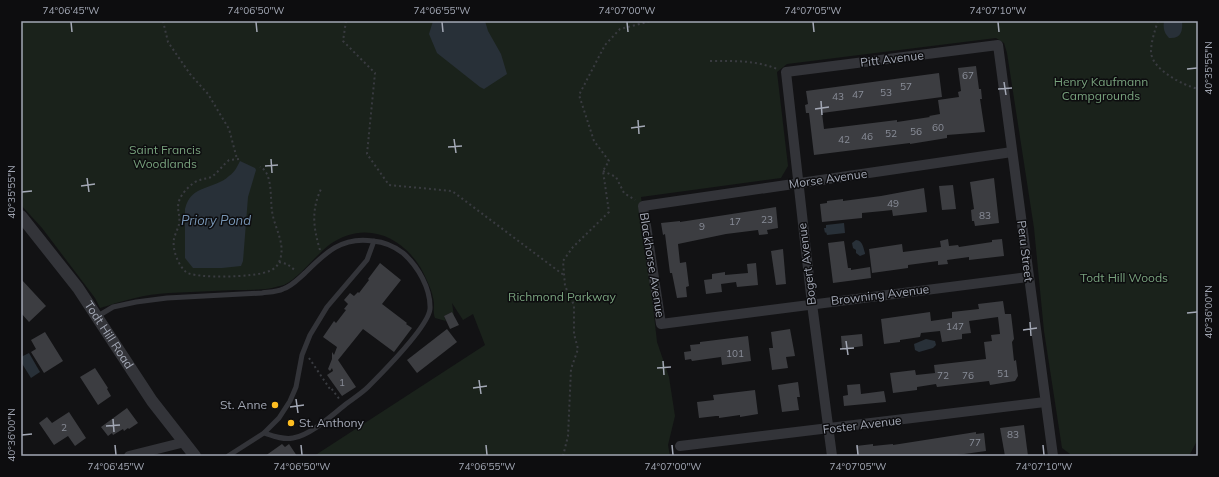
<svg xmlns="http://www.w3.org/2000/svg" width="1219" height="477" font-family="Mulish,sans-serif">
  <style>
    .green { fill: #1a221b }
    .water { fill: #283038 }
    .building { fill: #3c3d41 }
    .lines { fill: none; stroke-linecap: round; stroke-linejoin: round }
    .path { stroke: #393b40; stroke-width: 2; stroke-dasharray: 2 3; stroke-linecap: butt }
    .service { stroke: #333439; stroke-width: 5 }
    .minor { stroke: #333439; stroke-width: 10 }
    .tertiary { stroke: #333439; stroke-width: 12 }
    .ticks { fill: none; stroke: #a3a8b5; stroke-width: 1.5 }
    .poi-dot { fill: #fdbd21; stroke: #0d0d0f; stroke-width: 1.5 }
    .labels { text-anchor: middle; stroke-width: 3; stroke-linejoin: round; paint-order: stroke }
    .number-label { font-size: 10px; fill: #898d98 }
    .street-label { font-size: 12px; fill: #a3a8b5; stroke: #0d0d0f }
    .park-label { font-size: 12px; fill: #78a27d; stroke: #0d0d0f }
    .poi-label { font-size: 12px; fill: #a3a8b5; stroke: #0d0d0f; text-anchor: end }
    .water-label { font-size: 13px; font-style: italic; fill: #7794b3; stroke: #0d0d0f }
    .neatline { fill: none; stroke: #a3a8b5; stroke-width: 1.5 }
    .ticks-label { font-size: 10px; text-anchor: middle; fill: #a3a8b5 }
  </style>
  <rect width="100%" height="100%" fill="#121214"/>
  <path class="green" d="M 21,21 L 1198,21 L 1198,439 L 1189,456 L 1113,456 L 1110,454 L 1070,454 L 1062,448 L 1044,331 L 1034,228 L 1007,53 L 1004,43 L 996,38 L 787,64 L 777,72 L 788,166 L 781,178 L 641,197 L 657,342 L 669,377 L 675,416 L 668,445 L 670,456 L 314,456 L 485,345 L 473,314 L 463,320 L 452,303 L 454,316 L 452,312 L 444,316 L 446,321 L 435,318 C 433,313 434,308 434,303 C 433,296 431,289 428,283 C 412,241 369,216 329,245 C 315,256 299,278 284,285 C 280,286 275,287 272,288 C 260,290 247,290 235,290 C 213,291 191,292 169,293 C 145,294 123,301 100,308 L 95,298 L 42,228 L 21,205 Z"/>
  <g class="water">
    <path d="M 433,21 L 485,21 L 488,31 L 501,54 L 507,74 L 484,89 L 480,87 L 437,53 L 429,34 Z"/>
    <path d="M 1164,21 L 1182,21 C 1183,31 1181,39 1169,38 C 1164,33 1163,28 1164,21 Z"/>
    <path d="M 240,161 L 255,168 L 256,170 L 248,197 L 243,261 L 241,266 L 222,268 L 193,268 L 185,258 L 185,209 C 191,184 214,190 229,176 C 235,172 237,167 240,161 Z"/>
    <path d="M 844,223 L 845,233 L 827,235 L 826,232 L 825,233 L 824,228 L 826,228 L 826,225 Z"/>
    <path d="M 856,240 C 863,241 863,247 865,253 L 865,254 L 860,256 L 856,253 L 856,250 L 853,248 L 852,243 Z"/>
    <path d="M 926,339 L 935,341 L 936,345 L 933,348 L 919,352 L 915,350 L 914,344 Z"/>
    <path d="M 29,353 L 40,372 L 31,378 L 21,362 L 21,357 Z"/>
  </g>
  <g class="building">
    <path d="M 976,66 L 979,89 L 981,89 L 982,99 L 980,99 L 985,132 L 947,135 L 947,138 L 910,144 L 910,143 L 814,155 L 809,113 L 806,113 L 805,105 L 808,104 L 806,91 L 939,73 L 942,97 L 822,113 L 824,129 L 897,120 L 897,122 L 930,117 L 929,116 L 940,114 L 938,100 L 959,97 L 958,92 L 961,91 L 958,68 Z"/>
    <path d="M 994,178 L 999,223 L 975,226 L 974,221 L 972,221 L 971,210 L 974,209 L 970,182 Z"/>
    <path d="M 953,185 L 956,209 L 942,210 L 939,186 Z"/>
    <path d="M 924,188 L 927,212 L 893,216 L 892,210 L 883,211 L 862,213 L 862,218 L 822,222 L 820,204 L 827,203 L 827,201 L 843,199 L 843,201 L 881,196 Z"/>
    <path d="M 776,207 L 778,228 L 767,230 L 768,234 L 759,235 L 758,230 L 726,234 L 678,244 L 680,263 L 686,262 L 689,286 L 686,287 L 687,297 L 677,298 L 672,273 L 670,273 L 665,234 L 663,235 L 661,223 L 680,221 L 680,222 Z"/>
    <path d="M 948,239 L 949,246 L 958,245 L 959,247 L 992,242 L 992,240 L 1002,239 L 1004,256 L 969,260 L 969,257 L 947,260 L 948,264 L 938,265 L 938,261 L 908,265 L 908,268 L 872,273 L 869,249 L 902,244 L 903,252 L 941,247 L 940,241 Z"/>
    <path d="M 844,241 L 848,268 L 851,268 L 851,270 L 870,267 L 871,278 L 833,283 L 828,243 Z"/>
    <path d="M 783,249 L 786,284 L 776,285 L 771,251 Z"/>
    <path d="M 380,263 L 401,280 L 382,304 L 407,323 L 406,324 L 412,328 L 394,352 L 363,329 L 338,360 L 356,387 L 342,396 L 327,375 L 333,371 L 332,368 L 330,371 L 328,369 L 332,359 L 332,352 L 334,355 L 337,347 L 323,337 L 334,321 L 336,323 L 346,310 L 344,309 L 348,304 L 344,300 L 350,293 L 354,296 L 358,292 L 359,293 L 369,280 L 368,279 Z"/>
    <path d="M 756,263 L 758,285 L 737,287 L 736,282 L 721,284 L 722,292 L 706,294 L 704,280 L 712,279 L 712,274 L 725,272 L 725,275 L 748,273 L 747,264 Z"/>
    <path d="M 21,279 L 46,306 L 29,322 L 21,313 Z"/>
    <path d="M 1003,301 L 1005,314 L 1011,314 L 1014,339 L 1012,342 L 1014,361 L 1016,360 L 1018,376 L 1015,381 L 990,385 L 989,381 L 937,387 L 936,384 L 917,387 L 917,390 L 893,393 L 890,373 L 915,370 L 916,375 L 935,373 L 934,365 L 986,359 L 984,342 L 992,341 L 991,335 L 1000,334 L 998,317 L 969,321 L 971,333 L 962,334 L 962,339 L 942,342 L 940,331 L 921,333 L 920,337 L 900,340 L 900,342 L 884,344 L 881,319 L 930,312 L 931,321 L 952,318 L 952,312 L 979,309 L 978,304 Z"/>
    <path d="M 452,312 L 459,325 L 450,329 L 444,316 Z"/>
    <path d="M 447,329 L 457,342 L 417,373 L 407,360 Z"/>
    <path d="M 790,329 L 795,356 L 786,357 L 788,368 L 772,370 L 769,348 L 773,348 L 771,332 Z"/>
    <path d="M 45,332 L 63,361 L 44,373 L 31,352 L 36,349 L 31,340 Z"/>
    <path d="M 862,334 L 863,346 L 842,349 L 841,336 Z"/>
    <path d="M 748,336 L 751,361 L 722,365 L 721,357 L 692,361 L 691,359 L 685,360 L 684,352 L 691,351 L 690,345 L 700,344 L 700,342 Z"/>
    <path d="M 95,368 L 108,388 L 107,389 L 111,396 L 98,405 L 80,377 Z"/>
    <path d="M 798,382 L 800,397 L 797,397 L 799,410 L 782,412 L 778,385 Z"/>
    <path d="M 860,384 L 861,394 L 884,391 L 886,402 L 844,406 L 843,396 L 848,395 L 847,385 Z"/>
    <path d="M 755,390 L 758,414 L 740,417 L 740,415 L 719,418 L 719,416 L 716,416 L 699,418 L 697,402 L 714,400 L 713,395 Z"/>
    <path d="M 127,408 L 138,423 L 129,429 L 128,428 L 124,431 L 123,429 L 113,435 L 112,433 L 108,436 L 101,427 Z"/>
    <path d="M 69,412 L 86,438 L 75,446 L 68,436 L 54,445 L 39,423 L 47,417 L 52,423 Z"/>
    <path d="M 1024,425 L 1028,456 L 1005,456 L 1000,428 Z"/>
    <path d="M 976,432 L 976,434 L 984,433 L 986,451 L 957,455 L 957,456 L 858,456 L 856,446 L 873,444 L 873,446 L 893,444 L 893,445 Z"/>
    <path d="M 282,444 L 285,447 L 289,444 L 297,456 L 265,456 Z"/>
  </g>
  <g class="lines">
    <g class="path">
      <path d="M 163,21 L 168,42 L 190,74 L 208,94 L 229,129 L 237,159"/>
      <path d="M 346,21 L 343,41 L 375,73 L 367,154 L 389,185 L 452,191 L 565,276"/>
      <path d="M 1158,21 C 1155,30 1151,42 1151,52 C 1152,70 1183,85 1198,89"/>
      <path d="M 710,61 C 734,61 755,60 777,69"/>
      <path d="M 239,159 L 229,160 C 223,165 219,171 214,175 C 210,179 205,178 200,180 C 194,181 185,190 182,195 C 174,207 181,213 179,224 C 178,229 175,234 174,239 C 172,249 178,265 186,272 C 195,279 255,277 266,272 C 271,271 276,268 278,264 C 288,246 274,228 272,211 C 270,199 273,172 260,167"/>
      <path d="M 603,171 L 616,177 L 624,193 L 635,200"/>
      <path d="M 320,250 C 313,227 311,209 322,187"/>
      <path d="M 279,262 L 287,264 L 296,271"/>
      <path d="M 309,358 L 330,389 L 331,388 L 340,400"/>
      <path d="M 563,456 L 568,436 L 571,369 L 578,349 L 574,334 L 574,305 L 565,286 L 563,261 L 573,247 L 609,212 L 603,171 L 609,161 L 594,141 L 579,95 L 605,45 L 620,29 L 651,21"/>
    </g>
    <g class="service">
      <path d="M 98,316 L 113,307 L 136,302 L 167,298 L 262,293 C 269,292 277,292 283,289 C 292,286 298,279 305,273 C 325,253 342,236 373,241 C 384,242 394,246 403,253 C 418,266 431,289 430,309 C 428,327 382,373 368,387 C 362,393 354,398 346,404 C 332,415 311,435 293,438 C 283,440 273,436 264,433"/>
      <path d="M 228,456 L 264,433 L 279,418 L 290,401 L 296,387 L 302,355 L 310,335 L 327,307 L 367,260 L 374,241"/>
    </g>
    <g class="minor">
      <path d="M 1012,152 L 643,206 L 661,324 L 1028,277"/>
      <path d="M 680,446 L 1045,402"/>
      <path d="M 129,456 L 185,442"/>
      <path d="M 832,456 L 812,304 L 786,72 L 998,45 L 1053,456"/>
    </g>
    <path class="tertiary" id="s1" d="M 21,216 L 78,288 L 152,401 L 195,456"/>
  </g>
  <path class="ticks" d="M 71,22 L 72,32M 256,22 L 257,32M 442,22 L 443,32M 627,22 L 628,32M 813,22 L 814,32M 998,22 L 999,32M 1187,69 L 1197,68M 1004,82 L 1006,95M 998,89 L 1012,88M 821,101 L 822,115M 815,109 L 829,107M 638,120 L 639,134M 631,128 L 645,126M 454,139 L 456,153M 448,147 L 462,146M 271,159 L 272,173M 265,166 L 278,165M 87,178 L 89,192M 81,186 L 95,184M 22,192 L 32,191M 1187,313 L 1197,312M 1030,322 L 1031,336M 1023,330 L 1037,328M 846,341 L 848,355M 840,349 L 854,348M 663,361 L 664,375M 657,368 L 671,367M 479,380 L 481,394M 473,388 L 487,386M 296,399 L 298,413M 290,407 L 304,405M 113,419 L 114,432M 106,426 L 120,425M 22,435 L 32,434M 115,445 L 116,455M 301,445 L 302,455M 486,445 L 487,455M 672,445 L 673,455M 857,445 L 858,455M 1043,445 L 1044,455"/>
  <g class="poi-dot">
    <circle cx="275" cy="405" r="4"/>
    <circle cx="291" cy="423" r="4"/>
  </g>
  <g class="labels">
    <g class="number-label">
      <text x="968" y="79">67</text>
      <text x="906" y="90">57</text>
      <text x="886" y="96">53</text>
      <text x="858" y="98">47</text>
      <text x="838" y="100">43</text>
      <text x="938" y="131">60</text>
      <text x="916" y="135">56</text>
      <text x="891" y="137">52</text>
      <text x="867" y="140">46</text>
      <text x="844" y="143">42</text>
      <text x="893" y="207">49</text>
      <text x="985" y="219">83</text>
      <text x="767" y="223">23</text>
      <text x="735" y="225">17</text>
      <text x="702" y="230">9</text>
      <text x="955" y="330">147</text>
      <text x="735" y="357">101</text>
      <text x="1003" y="377">51</text>
      <text x="943" y="379">72</text>
      <text x="968" y="379">76</text>
      <text x="342" y="386">1</text>
      <text x="64" y="431">2</text>
      <text x="1013" y="438">83</text>
      <text x="975" y="446">77</text>
    </g>
    <g class="street-label">
      <text transform="translate(892 59) rotate(-7)" y="4">Pitt Avenue</text>
      <text transform="translate(828 179) rotate(-8)" y="4">Morse Avenue</text>
      <text transform="translate(1025 251) rotate(83)" y="4">Peru Street</text>
      <text transform="translate(807 264) rotate(-97)" y="4">Bogert Avenue</text>
      <text transform="translate(652 265) rotate(81)" y="4">Blackhorse Avenue</text>
      <text transform="translate(880 295) rotate(-7)" y="4">Browning Avenue</text>
      <text dy="4" stroke="none"><textPath href="#s1" startOffset="148">Todt Hill Road</textPath></text>
      <text transform="translate(862 425) rotate(-7)" y="4">Foster Avenue</text>
    </g>
    <g class="park-label">
      <text x="1101" y="86">Henry Kaufmann<tspan x="1101" dy="14">Campgrounds</tspan></text>
      <text x="165" y="154">Saint Francis<tspan x="165" dy="14">Woodlands</tspan></text>
      <text x="1124" y="282">Todt Hill Woods</text>
      <text x="562" y="301">Richmond Parkway</text>
    </g>
    <g class="poi-label">
      <text x="267" y="409">St. Anne</text>
      <text x="299" y="427" text-anchor="start">St. Anthony</text>
    </g>
    <g class="water-label">
      <text x="216" y="225">Priory Pond</text>
    </g>
  </g>
  <rect width="1219" height="477" fill="none" stroke="#0d0d0f" stroke-width="44"/>
  <rect x="22" y="22" width="1175" height="433" class="neatline"/>
  <g class="ticks-label">
    <text x="71" y="14">74°06'45"W</text>
    <text x="256" y="14">74°06'50"W</text>
    <text x="442" y="14">74°06'55"W</text>
    <text x="627" y="14">74°07'00"W</text>
    <text x="813" y="14">74°07'05"W</text>
    <text x="998" y="14">74°07'10"W</text>
    <text transform="translate(1208 68) rotate(-90)" y="4">40°35'55"N</text>
    <text transform="translate(11 192) rotate(-90)" y="4">40°35'55"N</text>
    <text transform="translate(1208 312) rotate(-90)" y="4">40°36'00"N</text>
    <text transform="translate(11 435) rotate(-90)" y="4">40°36'00"N</text>
    <text x="116" y="470">74°06'45"W</text>
    <text x="302" y="470">74°06'50"W</text>
    <text x="487" y="470">74°06'55"W</text>
    <text x="673" y="470">74°07'00"W</text>
    <text x="858" y="470">74°07'05"W</text>
    <text x="1044" y="470">74°07'10"W</text>
  </g>
</svg>
